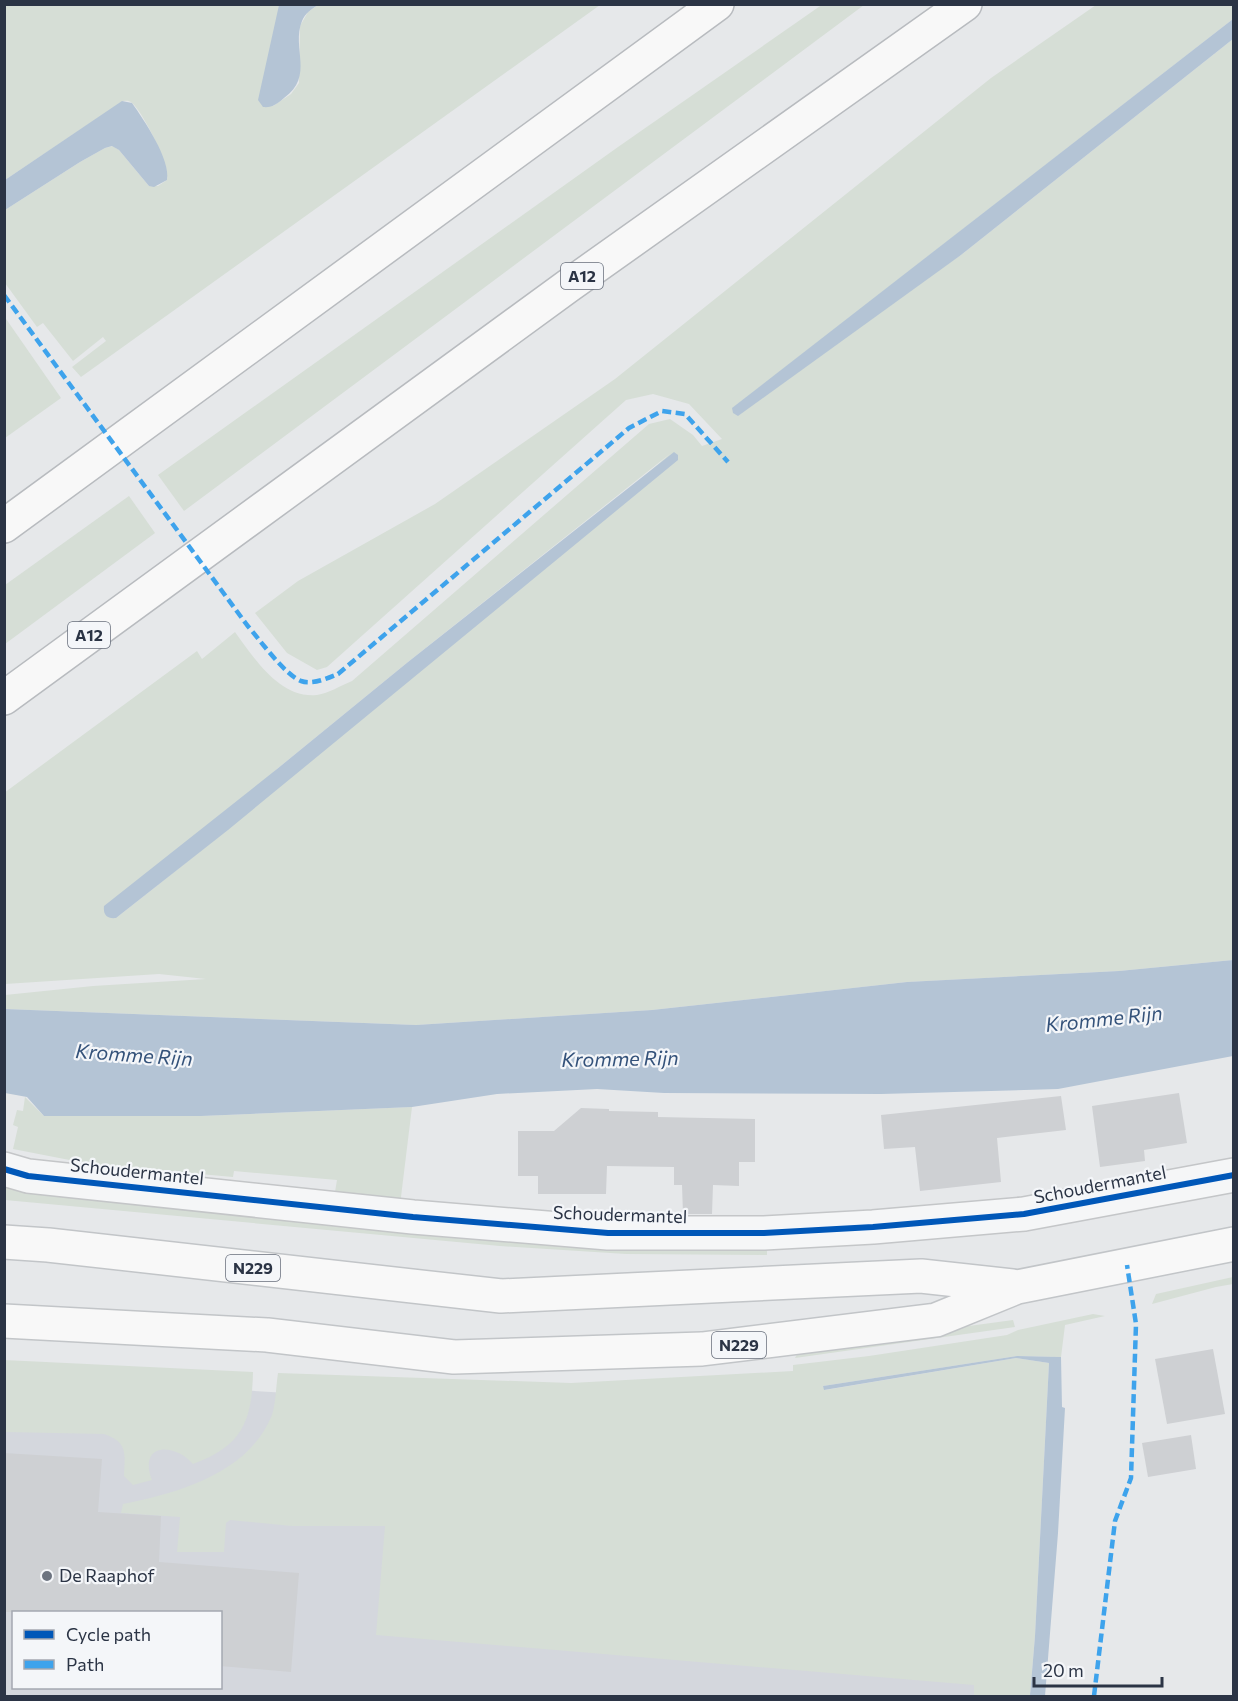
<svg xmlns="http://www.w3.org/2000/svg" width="1238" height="1701" font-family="Commissioner,sans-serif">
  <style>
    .built { fill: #d4d7dd; fill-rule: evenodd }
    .green { fill: #d6ded6; fill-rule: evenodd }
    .water { fill: #b4c4d5 }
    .building { fill: #ced0d3 }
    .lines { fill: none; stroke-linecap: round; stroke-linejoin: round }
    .minor-casing { stroke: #c4c6c8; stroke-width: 36 }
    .primary-casing { stroke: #c2c5c8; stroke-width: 36 }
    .motorway-casing { stroke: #b8bbbf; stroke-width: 36 }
    .minor { stroke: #f5f6f7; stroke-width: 33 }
    .primary { stroke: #f8f8f8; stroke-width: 33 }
    .motorway { stroke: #f8f8f8; stroke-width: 33 }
    .quiet { stroke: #3ea3ec; stroke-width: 4.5; stroke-dasharray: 9 4.5; stroke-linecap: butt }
    .cycleway-casing { stroke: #f4f6f9; stroke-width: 10 }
    .cycleway { stroke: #0057b8; stroke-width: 6 }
    .poi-dot { fill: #6c737f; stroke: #f4f6f9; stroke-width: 2 }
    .labels { text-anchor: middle; stroke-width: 4.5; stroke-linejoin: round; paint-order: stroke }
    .shield { fill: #f4f6f9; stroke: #676e7b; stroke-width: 1.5 }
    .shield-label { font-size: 16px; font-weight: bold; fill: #2b3445 }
    .street-label { font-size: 18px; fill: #2b3445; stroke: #f4f6f9 }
    .poi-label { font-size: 18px; fill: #2b3445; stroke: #f4f6f9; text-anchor: start }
    .water-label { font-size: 20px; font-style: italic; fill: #34527a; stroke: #f4f6f9 }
  </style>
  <rect width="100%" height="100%" fill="#e6e8ea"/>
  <path class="built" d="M 4,1376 L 338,1396 L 1039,1696 L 5,1696 ZM 14,1612 L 220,1612 L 220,1688 L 14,1688 Z"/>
  <g class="green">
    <path d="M 823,4 L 864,5 L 184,511 L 158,475 L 618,147 Z"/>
    <path d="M 4,5 L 279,5 L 273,106 L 291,94 L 299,83 L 300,26 L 308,12 L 318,5 L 600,5 L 81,377 L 72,367 L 106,341 L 103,337 L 73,361 L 43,323 L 37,327 L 5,283 L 5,210 L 80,162 L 105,148 L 113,146 L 119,150 L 149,186 L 158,186 L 167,180 C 170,166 143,112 132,103 C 128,100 127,101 123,101 L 5,180 Z"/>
    <path d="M 1096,5 L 1233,5 L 1233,19 L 732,409 L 961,255 L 1233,39 L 1233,960 L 1119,971 L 907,982 L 652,1010 L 416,1025 L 5,1009 L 5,995 L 93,986 L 206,979 L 159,974 L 5,984 L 4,793 L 197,651 L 202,659 L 235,632 C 254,658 280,699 317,695 C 329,693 340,686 352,681 L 649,424 L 670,419 L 693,435 L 702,446 L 722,439 L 689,404 L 653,394 L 626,400 L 327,667 L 317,670 L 287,653 L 255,613 L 298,581 L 435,504 L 615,379 L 991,78 ZM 671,453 C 488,611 306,769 116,918 L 277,769 L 408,662 Z"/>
    <path d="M 4,316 L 61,398 L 5,438 L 4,438 Z"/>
    <path d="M 129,496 L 155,533 L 5,644 L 5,585 Z"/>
    <path d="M 25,1097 L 44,1116 L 201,1116 L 412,1107 L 400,1205 L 377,1198 L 335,1192 L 337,1180 L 234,1171 L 233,1177 L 90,1164 L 13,1149 L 18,1127 L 13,1125 L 17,1110 L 23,1111 Z"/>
    <path d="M 4,1187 L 46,1195 L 425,1231 L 767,1248 L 767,1255 L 626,1254 L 500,1246 L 5,1200 Z"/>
    <path d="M 1233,1277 L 1233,1284 L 1216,1287 L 1152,1304 L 1156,1294 Z"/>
    <path d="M 1093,1314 L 1105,1316 L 1065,1325 L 1061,1357 L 1017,1356 L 823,1386 L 825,1390 L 1016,1358 L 1049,1363 L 1035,1636 L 1030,1696 L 974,1696 L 974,1685 L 376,1635 L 385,1526 L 292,1526 L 230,1520 L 226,1523 L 224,1552 L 177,1552 L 180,1517 L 121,1513 L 123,1504 C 178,1493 249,1473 272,1415 C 276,1402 276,1386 278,1373 L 571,1383 L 793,1371 L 793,1365 L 869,1356 L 1007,1335 L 1018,1330 Z"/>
    <path d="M 1013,1320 L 1015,1327 L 795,1358 L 800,1349 Z"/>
    <path d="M 4,1360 L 253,1372 C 252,1422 242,1446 193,1464 C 174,1442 138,1443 152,1480 L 133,1485 L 124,1476 C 125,1454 128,1442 104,1434 L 5,1432 Z"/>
  </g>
  <g class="water">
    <path d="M 279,5 L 318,5 C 312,9 305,13 302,21 C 291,48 315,76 284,98 C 277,104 272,108 263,107 L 258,100 Z"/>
    <path d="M 1233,19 L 1233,39 L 961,255 L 738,416 L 733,413 L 732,408 Z"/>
    <path d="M 122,101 L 132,103 C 144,120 171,160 167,180 L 154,187 L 149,186 L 119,150 L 112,146 L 105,148 L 80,162 L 5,210 L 5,180 Z"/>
    <path d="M 674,452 L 678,455 L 678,460 L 228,830 L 116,918 C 107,919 103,915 104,906 L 277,769 L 408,662 Z"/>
    <path d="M 1233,960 L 1233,1056 L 1058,1089 L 881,1094 L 664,1093 L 597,1089 L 497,1094 L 412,1107 L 201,1116 L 44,1116 L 27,1097 L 5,1093 L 5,1009 L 416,1025 L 652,1010 L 907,982 L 1119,971 Z"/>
    <path d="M 1017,1356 L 1061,1357 L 1062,1407 L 1065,1408 L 1058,1533 L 1045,1696 L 1030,1696 L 1035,1636 L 1049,1363 L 1016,1358 L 824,1390 L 823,1386 Z"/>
  </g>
  <g class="building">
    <path d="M 1179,1093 L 1187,1143 L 1144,1150 L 1145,1161 L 1100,1167 L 1092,1106 Z"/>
    <path d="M 1061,1096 L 1066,1130 L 997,1138 L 1001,1182 L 920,1191 L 915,1147 L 884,1149 L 881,1115 Z"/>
    <path d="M 581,1108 L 609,1109 L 609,1111 L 658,1112 L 658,1117 L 755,1119 L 755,1162 L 739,1162 L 739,1186 L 713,1185 L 712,1214 L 683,1214 L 682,1185 L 674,1185 L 674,1167 L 607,1166 L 606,1194 L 538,1194 L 538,1176 L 518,1176 L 518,1131 L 554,1131 Z"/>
    <path d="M 1213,1349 L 1225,1414 L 1167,1424 L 1155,1359 Z"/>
    <path d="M 1191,1435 L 1196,1469 L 1148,1477 L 1142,1443 Z"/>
    <path d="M 4,1453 L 102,1459 L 98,1512 L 161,1516 L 159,1562 L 299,1573 L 291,1672 L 220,1666 L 220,1612 L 4,1612 Z"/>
  </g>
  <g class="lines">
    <defs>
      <path id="minor" d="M 4,1169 L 28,1176 L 413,1217 L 608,1233 L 764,1233 L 873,1227 L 1024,1214 L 1234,1175"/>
      <g id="primary">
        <path d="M 4,1242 L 48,1245 L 501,1296 L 921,1276 L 1012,1286"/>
        <path d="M 4,1321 L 267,1335 L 454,1357 L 702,1349 L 936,1320 L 1017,1287 L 1234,1244"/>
      </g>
      <g id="motorway">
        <path d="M 4,526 L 717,4"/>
        <path d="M 4,698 L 568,286 L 965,4"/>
      </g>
    </defs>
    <use href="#minor" class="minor-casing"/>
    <use href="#primary" class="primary-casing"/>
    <use href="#motorway" class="motorway-casing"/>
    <use href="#minor" class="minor"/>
    <use href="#primary" class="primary"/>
    <use href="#motorway" class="motorway"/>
    <g class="quiet">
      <path d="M 4,295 L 247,625 C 259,639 285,675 301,681 C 313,685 328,678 338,674 L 629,428 L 662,411 L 685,414 L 728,462"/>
      <path d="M 1094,1696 L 1115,1521 L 1131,1478 L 1136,1324 L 1127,1265"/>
    </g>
    <defs>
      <path id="cycleway" d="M 4,1169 L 28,1176 L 413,1217 L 608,1233 L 764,1233 L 873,1227 L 1024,1214 L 1234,1175"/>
    </defs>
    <use href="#cycleway" class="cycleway-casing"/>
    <use href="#cycleway" class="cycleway"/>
  </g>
  <circle class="poi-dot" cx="47" cy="1576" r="6"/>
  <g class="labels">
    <g class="shield">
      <rect x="561" y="263" width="42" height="26" rx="4.5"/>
      <rect x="68" y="622" width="42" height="26" rx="4.5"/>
      <rect x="226" y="1255" width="54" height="26" rx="4.5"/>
      <rect x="712" y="1332" width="54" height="26" rx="4.5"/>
    </g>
    <g class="shield-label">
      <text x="582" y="282">A12</text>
      <text x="89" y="641">A12</text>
      <text x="253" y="1274">N229</text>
      <text x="739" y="1351">N229</text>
    </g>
    <g class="street-label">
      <text transform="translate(137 1172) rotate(6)" y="6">Schoudermantel</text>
      <text transform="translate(1100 1185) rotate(-11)" y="6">Schoudermantel</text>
      <text transform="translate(620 1215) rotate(2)" y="6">Schoudermantel</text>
    </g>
    <g class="poi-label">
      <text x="59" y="1582">De Raaphof</text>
    </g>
    <g class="water-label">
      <text transform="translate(1104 1019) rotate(-6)" y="7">Kromme Rijn</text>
      <text transform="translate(134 1055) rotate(4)" y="7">Kromme Rijn</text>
      <text transform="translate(620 1059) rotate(-1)" y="7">Kromme Rijn</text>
    </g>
  </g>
  <rect width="1238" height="1701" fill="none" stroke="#2b3445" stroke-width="12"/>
  <rect x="12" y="1611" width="210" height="78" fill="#f4f6f9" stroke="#a4a8b1" stroke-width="1.5"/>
  <rect x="24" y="1630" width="30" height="9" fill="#0057b8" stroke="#a4a8b1" stroke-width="1.5"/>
  <text x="66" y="1641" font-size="18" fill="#2b3445">Cycle path</text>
  <rect x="24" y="1660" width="30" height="9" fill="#3ea3ec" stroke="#a4a8b1" stroke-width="1.5"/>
  <text x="66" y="1671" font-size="18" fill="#2b3445">Path</text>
  <path d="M1034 1677v9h128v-9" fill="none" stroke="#2b3445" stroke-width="3"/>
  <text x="1043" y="1677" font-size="18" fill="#2b3445" stroke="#f4f6f9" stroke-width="4.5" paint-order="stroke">20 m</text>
</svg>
